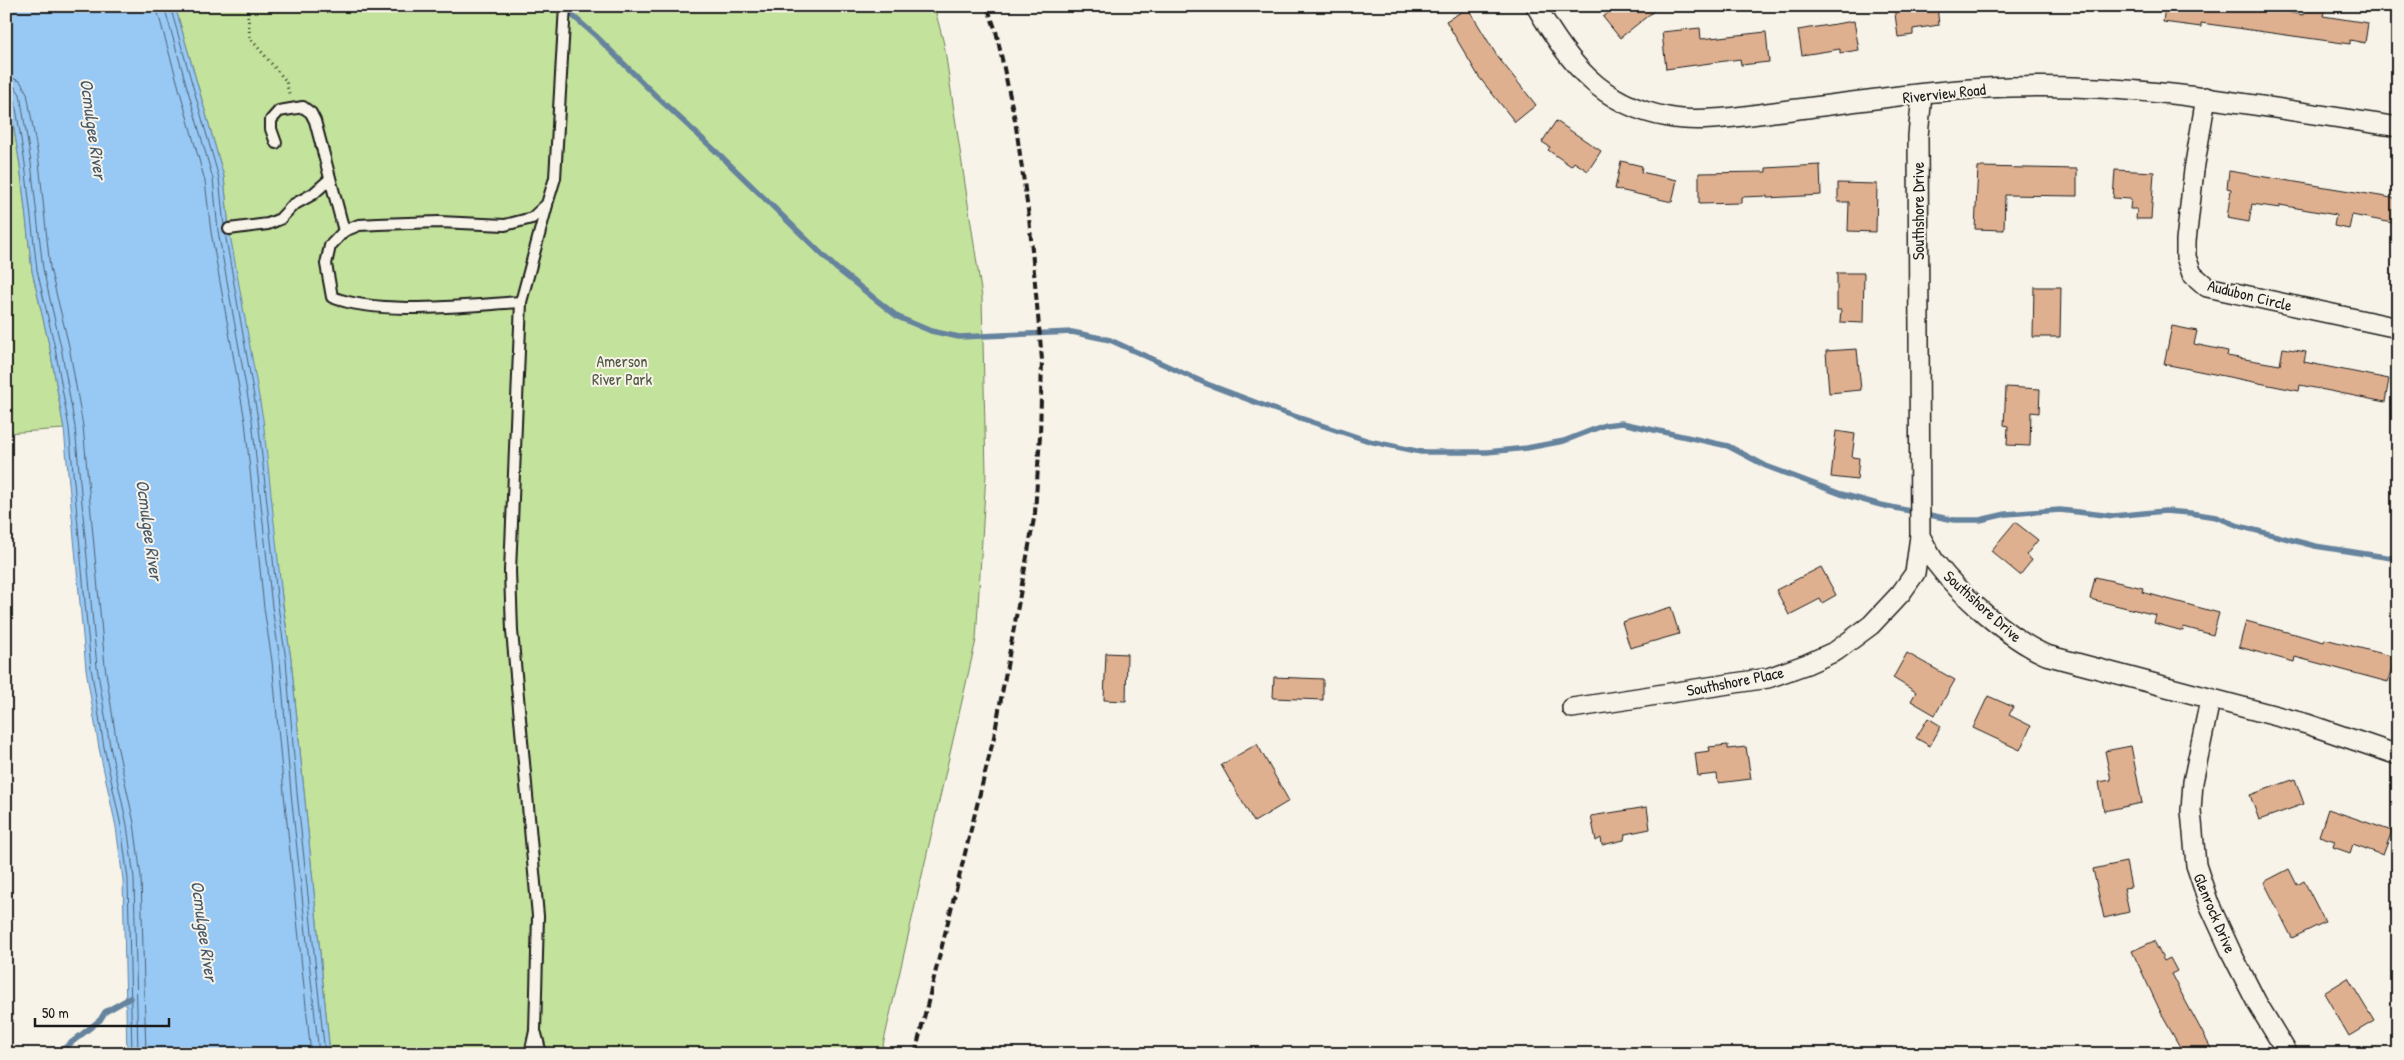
<svg xmlns="http://www.w3.org/2000/svg" width="2404" height="1060" font-family="'Patrick Hand',sans-serif">
  <style>
    .green { fill: #c3e29b; stroke: #707f5c }
    .water { fill: #98c8f4; stroke: #66839e }
    .lines { fill: none; stroke-linecap: round; stroke-linejoin: round }
    .shore { stroke: #4e6172; stroke-width: 1 }
    .stream { stroke: #66839e; stroke-width: 5.5 }
    .building { fill: #dfb090; stroke: #1c1c1c }
    .service-casing { stroke: #1c1c1c; stroke-width: 14 }
    .minor-casing { stroke: #1c1c1c; stroke-width: 22 }
    .path { stroke: #1c1c1c; stroke-width: 3; stroke-dasharray: 1 4; stroke-linecap: butt }
    .service { stroke: #f7f3e8; stroke-width: 10 }
    .minor { stroke: #f7f3e8; stroke-width: 19 }
    .rail { stroke: #1c1c1c; stroke-width: 4; stroke-dasharray: 8 4; stroke-linecap: butt }
    .labels { text-anchor: middle; stroke-width: 4; stroke-linejoin: round; paint-order: stroke }
    .street-label { font-size: 16px; fill: #1c1c1c; stroke: #f7f3e8 }
    .park-label { font-size: 16px; fill: #4e5742; stroke: #f7f3e8 }
    .water-label { font-size: 18px; font-style: italic; fill: #475868; stroke: #f7f3e8 }
  </style>
  <rect width="100%" height="100%" fill="#f7f3e8"/>
  <filter id="ink" filterUnits="userSpaceOnUse"><feTurbulence type="fractalNoise" baseFrequency=".02" numOctaves="2"/><feDisplacementMap in="SourceGraphic" scale="10" xChannelSelector="R" yChannelSelector="G"/><feConvolveMatrix kernelMatrix="1 2 1 2 8 2 1 2 1" color-interpolation-filters="sRGB"/></filter>
  <g filter="url(#ink)">
    <g class="green">
      <path d="M 175,6 L 934,6 L 944,44 L 982,297 L 986,473 L 976,640 L 881,1054 L 330,1054 L 291,659 L 229,229 L 224,177 Z"/>
      <path d="M 6,82 L 20,165 L 32,271 L 50,349 L 64,429 L 6,433 Z"/>
    </g>
    <path class="water" d="M 6,6 L 175,6 L 224,177 L 229,229 L 263,419 L 283,606 L 291,659 L 330,1054 L 127,1054 L 123,880 L 116,827 L 99,748 L 86,669 L 64,429 L 50,349 L 32,271 L 20,165 L 6,82 Z"/>
    <g class="lines">
      <g class="shore">
        <path d="M 156,6 L 205,181 L 211,232 L 245,421 L 264,608 L 272,661 L 284,794 L 311,1054"/>
        <path d="M 164,6 L 213,179 L 218,231 L 252,420 L 272,607 L 280,660 L 291,793 L 319,1054"/>
        <path d="M 170,6 L 219,178 L 224,226"/>
        <path d="M 6,76 L 20,81 L 27,93 L 39,162 L 50,268 L 69,346 L 83,426 L 105,666 L 117,745 L 134,823 L 141,877 L 146,1054"/>
        <path d="M 6,84 L 15,87 L 20,94 L 31,163 L 43,269 L 61,347 L 75,427 L 97,667 L 110,746 L 127,825 L 134,878 L 138,1054"/>
        <path d="M 6,90 L 11,91 L 14,95 L 25,164 L 37,270 L 55,348 L 69,428 L 91,668 L 104,747 L 121,826 L 128,879 L 132,1054"/>
        <path d="M 225,233 L 258,419 L 278,606 L 286,660 L 297,793 L 325,1054"/>
      </g>
      <g class="stream">
        <path d="M 565,9 L 596,36 L 656,96 L 721,156 L 836,268 L 898,317 L 931,331 L 959,337 L 1072,332 L 1110,340 L 1207,384 L 1276,410 L 1369,441 L 1421,452 L 1487,452 L 1527,448 L 1564,441 L 1605,425 L 1622,423 L 1728,446 L 1766,466 L 1841,494 L 1881,505 L 1954,520 L 1980,520 L 2006,514 L 2060,510 L 2113,516 L 2165,511 L 2190,513 L 2216,517 L 2239,526 L 2315,546 L 2398,559"/>
        <path d="M 57,1054 L 100,1020 L 105,1012 L 130,998"/>
      </g>
    </g>
    <g class="building">
      <path d="M 1617,6 L 1660,6 L 1620,38 L 1603,17 Z"/>
      <path d="M 1894,6 L 1937,6 L 1939,25 L 1913,29 L 1913,35 L 1898,37 Z"/>
      <path d="M 2165,6 L 2254,6 L 2303,15 L 2304,6 L 2312,6 L 2325,8 L 2323,16 L 2368,23 L 2365,43 L 2350,40 L 2350,44 L 2201,23 L 2201,27 L 2163,22 Z"/>
      <path d="M 1468,8 L 1497,56 L 1536,105 L 1515,122 L 1479,77 L 1446,21 Z"/>
      <path d="M 1854,21 L 1859,50 L 1840,53 L 1840,49 L 1802,55 L 1798,30 Z"/>
      <path d="M 1700,28 L 1701,39 L 1766,32 L 1769,62 L 1741,65 L 1740,59 L 1666,69 L 1662,32 Z"/>
      <path d="M 1556,121 L 1601,151 L 1588,171 L 1574,162 L 1571,166 L 1548,150 L 1550,147 L 1542,142 Z"/>
      <path d="M 1621,161 L 1642,166 L 1641,172 L 1677,180 L 1672,202 L 1615,189 Z"/>
      <path d="M 1820,165 L 1821,195 L 1767,198 L 1767,196 L 1741,197 L 1741,203 L 1699,204 L 1699,173 L 1766,172 L 1766,168 Z"/>
      <path d="M 1978,167 L 2077,169 L 2077,196 L 2005,195 L 2004,230 L 1975,229 Z"/>
      <path d="M 2115,170 L 2154,172 L 2151,219 L 2136,219 L 2137,209 L 2130,209 L 2131,199 L 2113,198 Z"/>
      <path d="M 2229,171 L 2398,199 L 2398,224 L 2352,215 L 2349,229 L 2334,226 L 2336,215 L 2280,205 L 2280,208 L 2252,204 L 2249,222 L 2227,218 L 2231,189 L 2227,188 Z"/>
      <path d="M 1838,183 L 1877,184 L 1876,232 L 1848,231 L 1849,202 L 1838,202 Z"/>
      <path d="M 1837,273 L 1864,273 L 1863,323 L 1840,322 L 1841,310 L 1837,310 Z"/>
      <path d="M 2034,287 L 2061,287 L 2060,337 L 2033,337 Z"/>
      <path d="M 2172,326 L 2197,331 L 2194,344 L 2228,351 L 2227,356 L 2280,365 L 2283,348 L 2306,352 L 2304,362 L 2389,379 L 2385,402 L 2300,385 L 2299,391 L 2164,364 Z"/>
      <path d="M 1857,349 L 1861,390 L 1829,393 L 1826,351 Z"/>
      <path d="M 2006,387 L 2040,389 L 2039,413 L 2031,412 L 2030,446 L 2007,445 L 2008,426 L 2004,425 Z"/>
      <path d="M 1836,431 L 1855,434 L 1852,457 L 1859,458 L 1857,480 L 1831,477 Z"/>
      <path d="M 2015,522 L 2038,540 L 2026,555 L 2032,560 L 2020,575 L 1991,551 Z"/>
      <path d="M 1821,567 L 1836,595 L 1822,603 L 1820,599 L 1789,615 L 1776,590 Z"/>
      <path d="M 2095,577 L 2143,588 L 2142,592 L 2219,613 L 2213,635 L 2184,627 L 2183,631 L 2154,623 L 2156,615 L 2090,599 Z"/>
      <path d="M 1671,607 L 1679,634 L 1630,648 L 1622,622 Z"/>
      <path d="M 2246,621 L 2324,642 L 2325,639 L 2395,657 L 2388,682 L 2295,657 L 2294,662 L 2239,647 Z"/>
      <path d="M 1106,653 L 1127,654 L 1126,701 L 1104,700 Z"/>
      <path d="M 1907,653 L 1955,680 L 1935,715 L 1911,701 L 1916,692 L 1893,678 Z"/>
      <path d="M 1274,677 L 1323,679 L 1323,700 L 1273,698 Z"/>
      <path d="M 1988,696 L 2013,707 L 2009,715 L 2031,726 L 2020,750 L 1973,728 Z"/>
      <path d="M 1928,718 L 1941,726 L 1930,746 L 1916,738 Z"/>
      <path d="M 1257,744 L 1289,801 L 1254,822 L 1221,765 Z"/>
      <path d="M 1728,745 L 1728,749 L 1746,747 L 1751,779 L 1718,783 L 1717,774 L 1698,776 L 1695,753 L 1710,751 L 1709,747 Z"/>
      <path d="M 2131,746 L 2142,803 L 2104,811 L 2099,782 L 2111,780 L 2105,751 Z"/>
      <path d="M 2295,779 L 2304,804 L 2259,820 L 2250,795 Z"/>
      <path d="M 1647,807 L 1650,829 L 1625,834 L 1624,840 L 1602,845 L 1601,838 L 1596,841 L 1591,816 Z"/>
      <path d="M 2328,809 L 2392,831 L 2383,855 L 2353,844 L 2350,853 L 2333,847 L 2335,841 L 2319,836 Z"/>
      <path d="M 2126,862 L 2131,887 L 2124,888 L 2129,912 L 2104,918 L 2093,869 Z"/>
      <path d="M 2289,869 L 2297,885 L 2304,881 L 2325,922 L 2292,938 L 2264,882 Z"/>
      <path d="M 2154,941 L 2164,961 L 2170,958 L 2177,971 L 2171,974 L 2214,1054 L 2184,1054 L 2163,1017 L 2132,951 Z"/>
      <path d="M 2348,978 L 2374,1021 L 2349,1036 L 2324,993 Z"/>
    </g>
    <g class="lines">
      <defs>
        <g id="service">
          <path d="M 276,143 L 271,129 L 271,120 L 279,111 L 303,107 L 311,113 L 315,121 L 344,231"/>
          <path d="M 229,229 L 268,224 L 280,219 L 293,205 L 313,194 L 330,179"/>
          <path d="M 521,302 L 547,205"/>
          <path d="M 536,1034 L 541,1054"/>
          <path d="M 530,1054 L 535,1031 L 538,916 L 512,631 L 510,571 L 521,302 C 469,305 379,316 332,297 L 326,264 L 330,246 L 344,231 L 359,225 L 378,224 L 439,222 L 505,225 L 532,218 L 547,204 L 555,178 L 565,6"/>
        </g>
        <g id="minor">
          <path d="M 1536,6 C 1568,62 1600,105 1668,117 C 1702,124 1747,115 1782,111 C 1858,102 1934,89 2010,87 C 2141,82 2269,108 2398,127"/>
          <path d="M 1922,95 L 1918,136 L 1920,536 C 1925,544 1929,554 1935,562 C 1960,595 2009,639 2046,655 L 2307,724 L 2398,755"/>
          <path d="M 2206,97 L 2194,170 L 2186,241 L 2186,257 L 2192,274 L 2207,287 L 2398,328"/>
          <path d="M 2210,700 L 2193,782 L 2191,811 L 2196,865 L 2209,904 L 2232,954 L 2257,1003 L 2288,1054"/>
          <path d="M 1572,708 L 1768,678 L 1807,664 L 1836,651 L 1871,625 L 1901,593 L 1915,573 L 1920,536"/>
        </g>
      </defs>
      <use href="#service" class="service-casing"/>
      <use href="#minor" class="minor-casing"/>
      <path class="path" d="M 247,6 L 250,38 L 286,81 L 290,97"/>
      <use href="#service" class="service"/>
      <use href="#minor" class="minor"/>
      <path class="rail" d="M 915,1054 L 994,737 L 1035,513 L 1040,436 L 1042,360 L 1029,217 L 1015,120 L 996,31 L 987,6"/>
    </g>
  </g>
  <g class="labels">
    <g class="street-label">
      <text transform="translate(1944 93) rotate(-6)" y="6">Riverview Road</text>
      <text transform="translate(1918 211) rotate(-90)" y="6">Southshore Drive</text>
      <text transform="translate(2250 295) rotate(14)" y="6">Audubon Circle</text>
      <text transform="translate(1983 606) rotate(42)" y="6">Southshore Drive</text>
      <text transform="translate(1735 681) rotate(-11)" y="6">Southshore Place</text>
      <text transform="translate(2215 913) rotate(67)" y="6">Glenrock Drive</text>
    </g>
    <g class="park-label">
      <text x="622" y="367">Amerson<tspan x="622" dy="18">River Park</tspan></text>
    </g>
    <g class="water-label">
      <text transform="translate(93 129) rotate(82)" y="6">Ocmulgee River</text>
      <text transform="translate(149 530) rotate(82)" y="6">Ocmulgee River</text>
      <text transform="translate(204 931) rotate(82)" y="6">Ocmulgee River</text>
    </g>
  </g>
  <rect width="2404" height="1060" fill="none" stroke="#f7f3e8" stroke-width="25"/>
  <rect x="12" y="12" width="2379" height="1035" fill="none" stroke="#1c1c1c" stroke-width="2" filter="url(#ink)"/>
  <path d="M35 1018v8h134v-8" fill="none" stroke="#1c1c1c" stroke-width="2.5"/>
  <text x="42" y="1018" font-size="15" fill="#1c1c1c" stroke="#f7f3e8" stroke-width="4" paint-order="stroke">50 m</text>
</svg>
